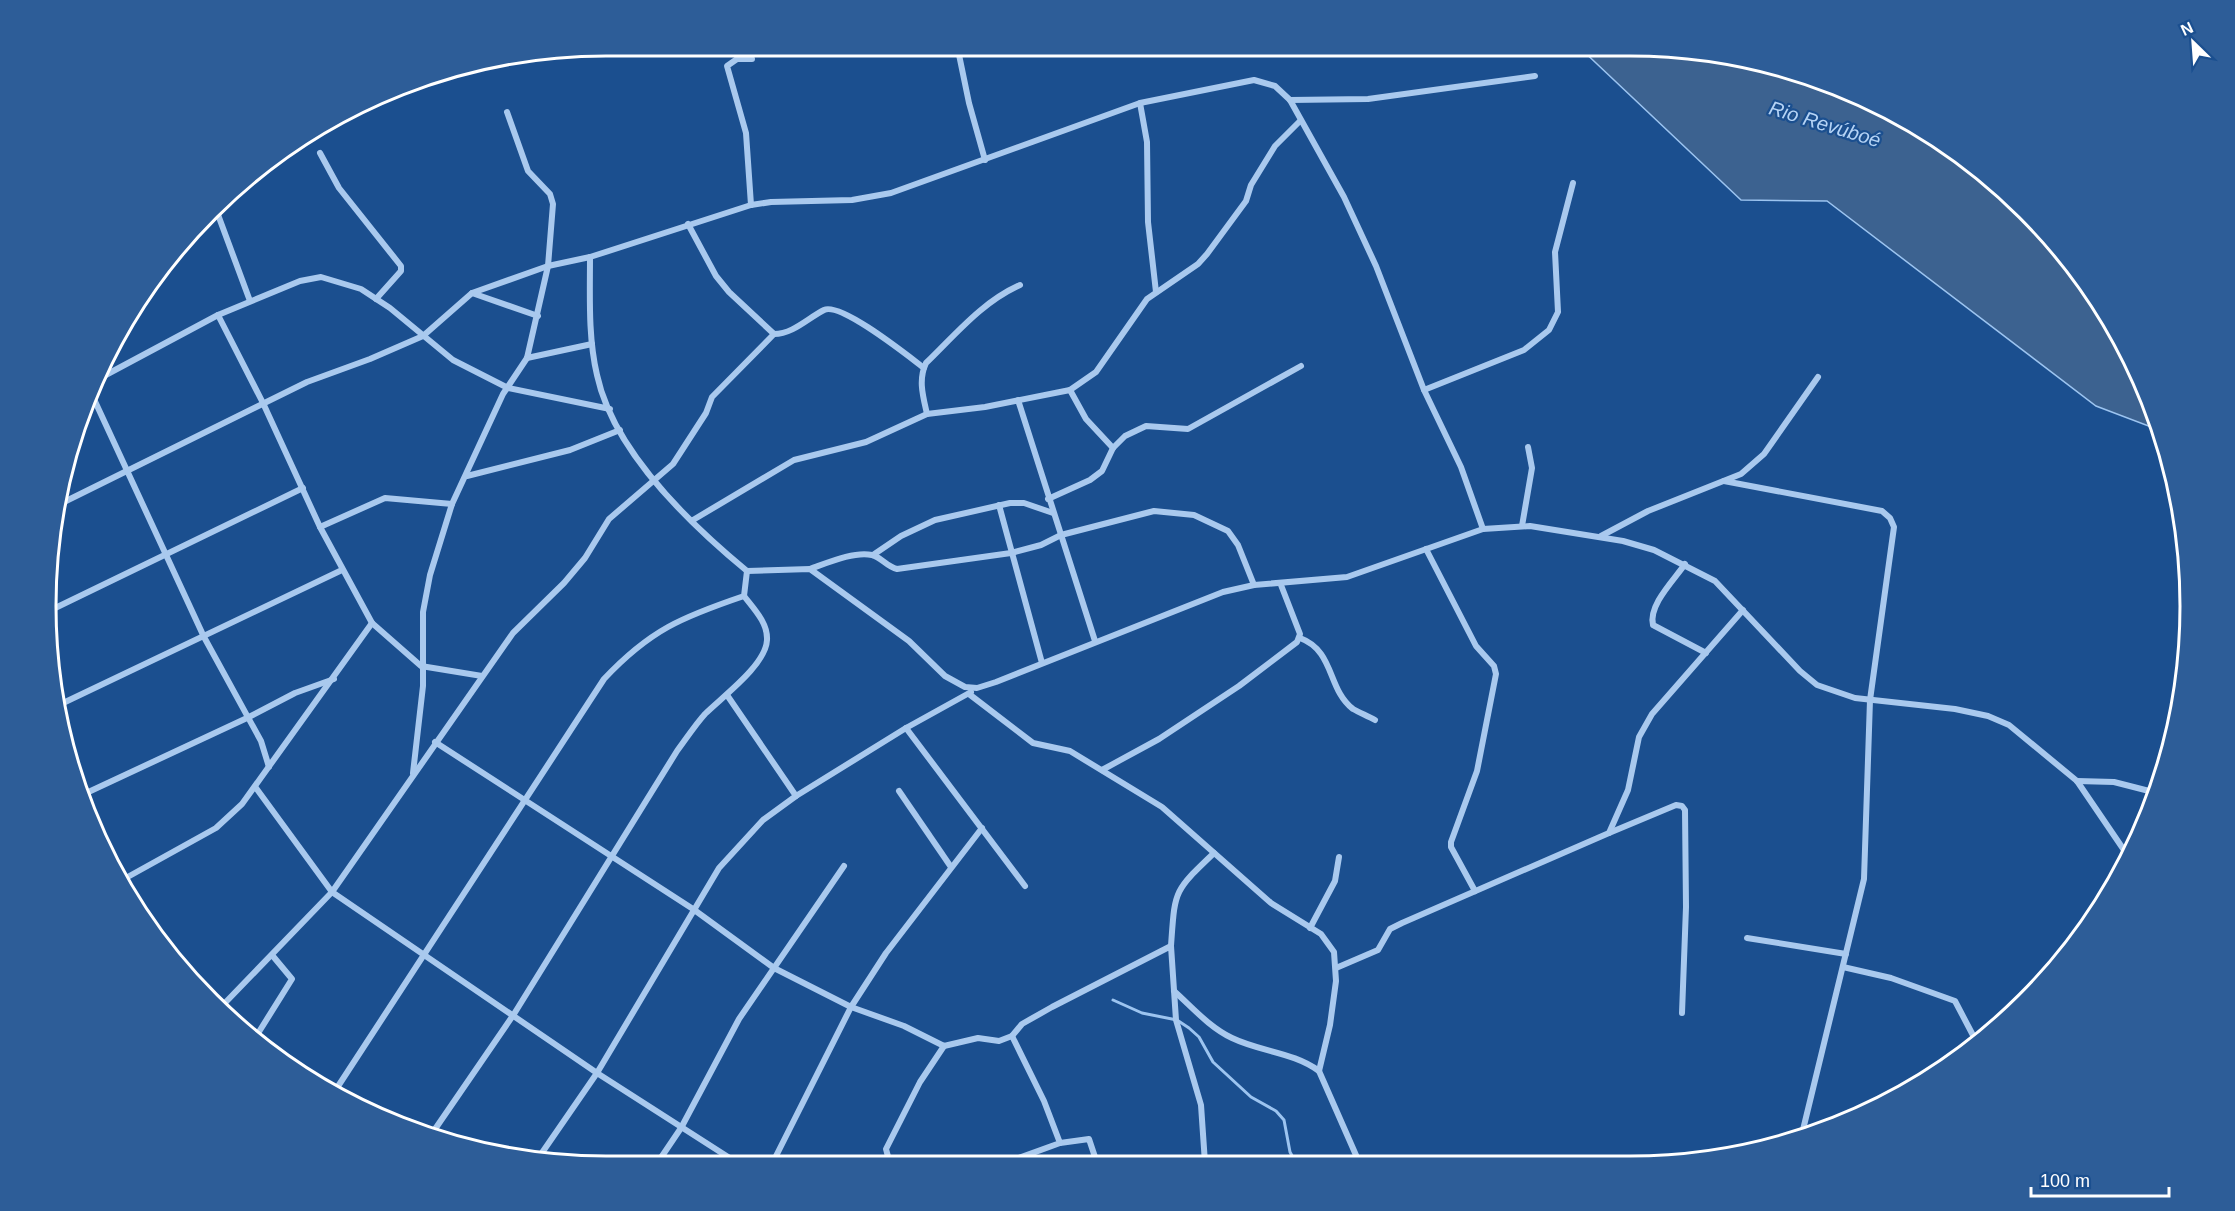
<svg xmlns="http://www.w3.org/2000/svg" width="2235" height="1211" font-family="Arial,sans-serif">
  <style>
    .water { fill: #3c6290; stroke: #9cc4f0; stroke-width: 1.5 }
    .lines { fill: none; stroke-linecap: round; stroke-linejoin: round }
    .stream { stroke: #9cc4f0; stroke-width: 3 }
    .street { stroke: #a9c9ee; stroke-width: 6 }
    .labels { text-anchor: middle; stroke-width: 4.5; stroke-linejoin: round; paint-order: stroke }
    .water-label { font-size: 20px; font-style: italic; fill: #b5d3f5; stroke: #1b4f8f }
    .rim { fill: none; stroke: #fff; stroke-width: 3 }
  </style>
  <rect width="100%" height="100%" fill="#1b4f8f"/>
  <path class="water" d="M 1578,46 L 1666,46 L 1775,64 L 1909,120 L 1999,184 L 2074,264 L 2132,357 L 2159,430 L 2096,406 L 1827,201 L 1741,200 Z"/>
  <g class="lines">
    <path class="stream" d="M 1113,1000 L 1142,1013 L 1177,1020 L 1189,1028 L 1199,1037 L 1213,1062 L 1251,1097 L 1276,1111 L 1284,1120 L 1290,1152 L 1296,1163"/>
    <g class="street">
      <path d="M 957,45 L 969,103 L 985,160"/>
      <path d="M 1290,100 L 1368,99 L 1535,76"/>
      <path d="M 1140,103 L 1147,142 L 1148,222 L 1156,292"/>
      <path d="M 320,153 L 339,188 L 401,266 L 401,271 L 376,299"/>
      <path d="M 751,205 L 746,133 L 727,66 L 737,59 L 752,59"/>
      <path d="M 217,212 L 250,301"/>
      <path d="M 688,224 L 716,276 L 729,292 L 774,334 C 793,334 808,318 824,310 C 841,302 908,356 924,368"/>
      <path d="M 590,257 C 590,296 588,337 597,375 C 613,450 690,524 747,571 L 810,569 L 909,641 L 945,676 L 965,687 L 977,688 L 996,682 L 1223,592 L 1254,585 L 1347,577 L 1483,529 L 1530,526 L 1623,541 L 1654,550 L 1715,581 L 1800,671 L 1817,685 L 1855,698 L 1955,709 L 1988,716 L 2009,725 L 2077,781 L 2128,856"/>
      <path d="M 472,293 L 538,316"/>
      <path d="M 218,315 L 263,403 L 320,527 L 372,623 L 421,666 L 482,676"/>
      <path d="M 527,358 L 592,344"/>
      <path d="M 102,377 L 218,315 L 300,281 L 321,277 L 361,289 L 390,308 L 453,360 L 508,388 L 610,409"/>
      <path d="M 1070,390 L 1086,419 L 1113,448"/>
      <path d="M 1424,390 L 1524,350 L 1549,330 L 1558,312 L 1555,252 L 1573,183"/>
      <path d="M 93,397 L 204,637 L 261,741 L 269,767"/>
      <path d="M 1018,400 L 1095,641"/>
      <path d="M 927,414 C 923,396 918,380 926,363 C 956,334 982,302 1020,285"/>
      <path d="M 467,476 L 570,450 L 620,430"/>
      <path d="M 1724,481 L 1882,511 L 1890,518 L 1894,527 L 1870,700 L 1864,879 L 1801,1138"/>
      <path d="M 1048,499 L 1090,480 L 1102,471 L 1113,448 L 1125,436 L 1146,426 L 1188,429 L 1301,366"/>
      <path d="M 60,504 L 307,382 L 370,359 L 423,336 L 472,293 L 548,266 L 590,257 L 751,205 L 771,202 L 852,200 L 891,193 L 1140,103 L 1254,80 L 1275,86 L 1290,100 L 1344,197 L 1376,266 L 1424,390 L 1461,467 L 1483,529"/>
      <path d="M 999,505 L 1042,663"/>
      <path d="M 693,520 L 794,460 L 866,442 L 927,414 L 985,407 L 1070,390 L 1096,372 L 1147,299 L 1198,264 L 1207,254 L 1246,201 L 1251,185 L 1275,146 L 1300,121"/>
      <path d="M 1522,526 L 1532,468 L 1528,447"/>
      <path d="M 320,527 L 385,498 L 452,504"/>
      <path d="M 1601,536 L 1648,511 L 1741,474 L 1764,454 L 1818,377"/>
      <path d="M 1426,549 L 1476,646 L 1494,666 L 1496,674 L 1477,771 L 1451,842 L 1451,847 L 1475,891"/>
      <path d="M 873,555 L 901,536 L 935,520 L 1010,503 L 1024,503 L 1053,513"/>
      <path d="M 1685,564 C 1675,579 1648,605 1653,625 L 1706,653"/>
      <path d="M 810,569 C 827,563 854,551 872,555 C 881,557 887,567 897,569 L 1011,553 L 1041,545 L 1061,535 L 1154,511 L 1194,515 L 1228,531 L 1238,545 L 1254,585"/>
      <path d="M 49,611 L 303,488"/>
      <path d="M 1300,638 C 1335,651 1327,689 1353,709 C 1360,713 1368,716 1375,720"/>
      <path d="M 969,694 L 1033,743 L 1070,751 L 1162,807 L 1271,903 L 1321,934 L 1334,952 L 1336,981 L 1330,1025 L 1319,1071 L 1359,1162"/>
      <path d="M 727,695 L 796,796"/>
      <path d="M 61,704 L 342,570"/>
      <path d="M 906,728 L 1025,886"/>
      <path d="M 435,742 L 693,909 L 774,968 L 851,1007 L 904,1026 L 944,1046 L 978,1038 L 999,1041 L 1012,1036 L 1022,1024 L 1052,1007 L 1171,946 L 1176,1020 L 1201,1105 L 1205,1163"/>
      <path d="M 1102,770 L 1159,739 L 1239,686 L 1297,642 L 1300,634 L 1281,585"/>
      <path d="M 413,773 L 423,686 L 423,612 L 430,575 L 452,504 L 503,394 L 527,358 L 548,266 L 553,204 L 550,194 L 528,171 L 507,112"/>
      <path d="M 2077,781 L 2114,782 L 2157,793"/>
      <path d="M 256,788 L 332,892 L 597,1073 L 739,1164"/>
      <path d="M 899,791 L 951,867"/>
      <path d="M 82,795 L 247,718 L 295,693 L 334,679"/>
      <path d="M 1609,833 L 1676,805 L 1682,806 L 1685,810 L 1686,907 L 1682,1013"/>
      <path d="M 124,879 L 216,828 L 242,804 L 372,623"/>
      <path d="M 1310,928 L 1335,881 L 1339,857"/>
      <path d="M 1747,938 L 1846,954"/>
      <path d="M 1171,946 C 1175,890 1173,892 1214,853"/>
      <path d="M 1843,967 L 1891,978 L 1955,1001 L 1976,1041"/>
      <path d="M 1336,968 L 1378,950 L 1390,929 L 1402,923 L 1609,833 L 1628,790 L 1639,737 L 1652,714 L 1743,610"/>
      <path d="M 1174,991 C 1192,1007 1209,1027 1232,1038 C 1261,1052 1293,1052 1319,1071"/>
      <path d="M 222,1006 L 332,892 L 513,633 L 564,583 L 585,558 L 609,519 L 673,464 L 706,413 L 712,397 L 774,334"/>
      <path d="M 257,1035 L 292,979 L 272,955"/>
      <path d="M 333,1094 L 604,679 C 650,630 682,617 744,596 L 747,571"/>
      <path d="M 431,1135 L 514,1014 L 677,751 C 686,739 695,725 705,714 C 722,697 766,665 767,640 C 768,623 754,609 744,596"/>
      <path d="M 1060,1143 L 1089,1139 L 1097,1163"/>
      <path d="M 537,1160 L 597,1073 L 719,868 L 763,820 L 796,796 L 906,728 L 971,692"/>
      <path d="M 1005,1163 L 1060,1143 L 1044,1101 L 1012,1036"/>
      <path d="M 772,1164 L 851,1007 L 886,953 L 982,828"/>
      <path d="M 890,1164 L 886,1149 L 920,1082 L 944,1046"/>
      <path d="M 656,1165 L 681,1128 L 739,1019 L 844,866"/>
    </g>
  </g>
  <g class="labels">
    <g class="water-label">
      <text transform="translate(1825 124) rotate(17)" y="7">Rio Revúboé</text>
    </g>
  </g>
  <path d="M0 0H2235V1211H0ZM606 56H1630A550 550 0 0 1 2180 606V606A550 550 0 0 1 1630 1156H606A550 550 0 0 1 56 606V606A550 550 0 0 1 606 56Z" fill="#2d5d98" fill-rule="evenodd"/>
  <path class="rim" d="M606 56H1630A550 550 0 0 1 2180 606V606A550 550 0 0 1 1630 1156H606A550 550 0 0 1 56 606V606A550 550 0 0 1 606 56Z"/>
  <g transform="translate(2193 42) rotate(335)" stroke="#1b4f8f" stroke-width="4.5" paint-order="stroke">
  <path d="M0-4.5L10 22L0 15L-10 22Z" fill="#ffffff"/>
  <text y="-9" font-size="16" font-weight="bold" text-anchor="middle" fill="#ffffff">N</text>
  </g>
  <path d="M2031 1187v9h138v-9" fill="none" stroke="#ffffff" stroke-width="3"/>
  <text x="2040" y="1187" font-size="18" fill="#ffffff" stroke="#1b4f8f" stroke-width="4.5" paint-order="stroke">100 m</text>
</svg>
